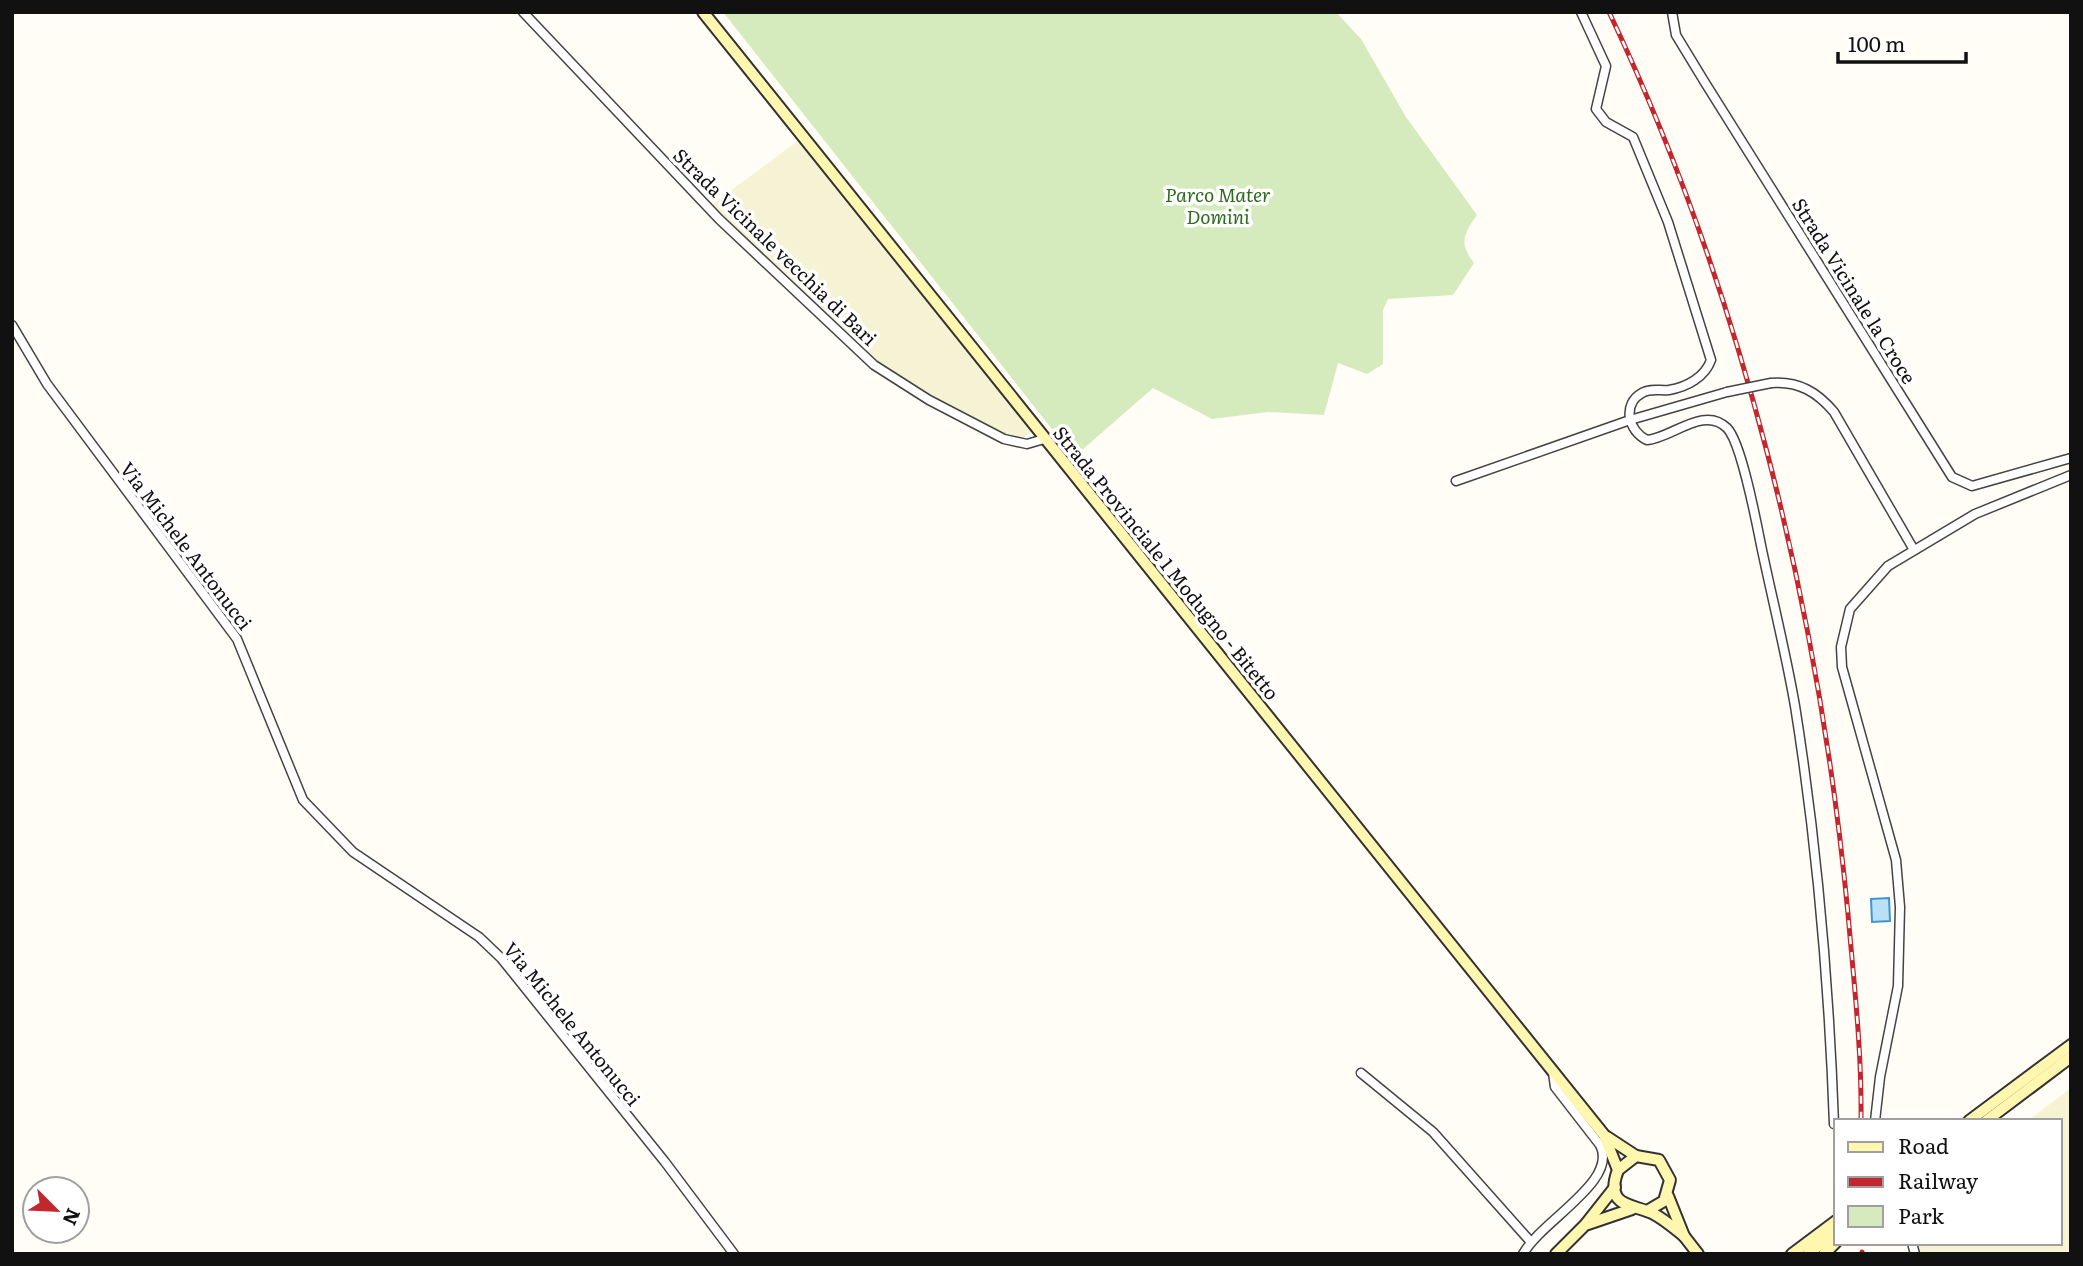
<svg xmlns="http://www.w3.org/2000/svg" width="2083" height="1266" font-family="Literata,serif">
  <style>
    .farmland { fill: #f6f3d4 }
    .green { fill: #d5ebbd }
    .water { fill: #b9e0f7; stroke: #3f96cf; stroke-width: 2 }
    .lines { fill: none; stroke-linecap: round; stroke-linejoin: round }
    .street-casing { stroke: #444; stroke-width: 11 }
    .secondary-casing { stroke: #333; stroke-width: 14 }
    .street { stroke: #fff; stroke-width: 8 }
    .secondary { stroke: #fff6b0; stroke-width: 10 }
    .rail-casing { stroke: #c4262e; stroke-width: 5 }
    .rail { stroke: #fff; stroke-width: 2.5; stroke-dasharray: 8; stroke-linecap: butt }
    .street-bridge-casing { stroke: #444; stroke-width: 11; stroke-linecap: butt }
    .street-bridge { stroke: #fff; stroke-width: 8 }
    .labels { text-anchor: middle; stroke-width: 7; stroke-linejoin: round; paint-order: stroke }
    .park-label { font-size: 19px; font-style: italic; fill: #2f6b1f; stroke: #fff }
    .street-label { font-size: 19px; fill: #111; stroke: #fff }
  </style>
  <rect width="100%" height="100%" fill="#fffdf5"/>
  <g class="farmland">
    <path d="M 799,140 L 1032,431 L 1020,441 L 965,418 L 868,359 L 710,206 Z"/>
    <path d="M 2071,1088 L 2071,1254 L 1920,1254 L 1917,1243 L 2060,1243 L 2060,1121 L 2027,1121 Z"/>
  </g>
  <path class="green" d="M 723,12 L 1336,12 L 1361,39 L 1406,117 L 1477,215 C 1463,234 1459,244 1474,263 L 1453,295 L 1388,299 L 1383,310 L 1383,364 L 1367,374 L 1338,363 L 1324,415 L 1268,412 L 1212,419 L 1153,388 L 1074,457 Z"/>
  <path class="water" d="M 1889,898 L 1890,921 L 1872,922 L 1871,899 Z"/>
  <g class="lines">
    <defs>
      <g id="street">
        <path d="M 523,12 L 719,219 L 874,365 L 929,400 L 1004,439 L 1027,444 L 1044,439"/>
        <path d="M 1581,12 L 1606,66 L 1596,109 L 1606,122 L 1633,137 L 1668,222 L 1711,360 C 1705,377 1687,387 1669,390 C 1660,391 1650,388 1642,393 C 1622,404 1628,431 1647,440 C 1672,438 1704,405 1727,428 C 1742,443 1757,526 1762,550 C 1773,602 1786,654 1795,706 C 1817,844 1829,984 1834,1124"/>
        <path d="M 1672,12 L 1676,35 L 1704,81 L 1952,477 L 1972,486 L 2071,458"/>
        <path d="M 12,325 L 47,384 L 237,639 L 303,800 L 353,852 L 479,937 L 501,958 L 665,1162 L 734,1254"/>
        <path d="M 1771,383 C 1799,381 1817,392 1834,412 L 1914,550"/>
        <path d="M 1456,481 L 1630,420 L 1727,392"/>
        <path d="M 1361,1073 L 1433,1132 L 1530,1241"/>
        <path d="M 1875,1121 L 1880,1077 L 1898,986 L 1900,907 L 1896,860 L 1842,667 L 1841,647 L 1850,609 L 1888,566 L 1975,514 L 2071,475"/>
        <path d="M 1912,1243 L 1915,1254"/>
        <path d="M 1523,1254 C 1542,1220 1619,1181 1600,1145 L 1555,1087 L 1553,1073"/>
      </g>
      <g id="secondary">
        <path d="M 703,12 L 1604,1135 L 1618,1170"/>
        <path d="M 1969,1121 L 2071,1045"/>
        <path d="M 1986,1121 L 2071,1057"/>
        <path d="M 1607,1137 L 1636,1156"/>
        <path d="M 1668,1196 L 1684,1236 L 1698,1254"/>
        <path d="M 1647,1211 L 1664,1201 L 1670,1180 L 1659,1160 L 1636,1156 L 1618,1170 C 1604,1207 1632,1204 1652,1213 C 1664,1219 1674,1228 1684,1236"/>
        <path d="M 1588,1224 L 1632,1209"/>
        <path d="M 1556,1254 L 1585,1225 L 1615,1187"/>
        <path d="M 1792,1254 L 1836,1221"/>
        <path d="M 1808,1254 L 1836,1232"/>
        <path d="M 1824,1254 L 1836,1242"/>
      </g>
    </defs>
    <use href="#street" class="street-casing"/>
    <use href="#secondary" class="secondary-casing"/>
    <use href="#street" class="street"/>
    <use href="#secondary" class="secondary"/>
    <defs>
      <g id="rail">
        <path d="M 1609,12 C 1741,290 1819,608 1848,914 C 1854,983 1862,1052 1861,1121"/>
        <path d="M 1862,1254 L 1862,1252"/>
      </g>
    </defs>
    <use href="#rail" class="rail-casing"/>
    <use href="#rail" class="rail"/>
    <defs>
      <path id="street-bridge" d="M 1727,392 L 1771,383"/>
    </defs>
    <use href="#street-bridge" class="street-bridge-casing"/>
    <use href="#street-bridge" class="street-bridge"/>
  </g>
  <g class="labels">
    <g class="park-label">
      <text x="1218" y="202">Parco Mater<tspan x="1218" dy="22">Domini</tspan></text>
    </g>
    <g class="street-label">
      <text transform="translate(775 247) rotate(44)" y="7">Strada Vicinale vecchia di Bari</text>
      <text transform="translate(1854 291) rotate(58)" y="7">Strada Vicinale la Croce</text>
      <text transform="translate(186 546) rotate(53)" y="7">Via Michele Antonucci</text>
      <text transform="translate(1166 563) rotate(51)" y="7">Strada Provinciale 1 Modugno - Bitetto</text>
      <text transform="translate(572 1024) rotate(51)" y="7">Via Michele Antonucci</text>
    </g>
  </g>
  <rect width="2083" height="1266" fill="none" stroke="#111111" stroke-width="28"/>
  <rect x="1834" y="1119" width="228" height="126" fill="#ffffff" stroke="#a0a0a0" stroke-width="2"/>
  <rect x="1848" y="1142" width="35" height="10" fill="#fff6b0" stroke="#a0a0a0" stroke-width="2"/>
  <text x="1898" y="1154" font-size="21" fill="#111111">Road</text>
  <rect x="1848" y="1177" width="35" height="10" fill="#c4262e" stroke="#a0a0a0" stroke-width="2"/>
  <text x="1898" y="1189" font-size="21" fill="#111111">Railway</text>
  <rect x="1848" y="1206" width="35" height="21" fill="#d5ebbd" stroke="#a0a0a0" stroke-width="2"/>
  <text x="1898" y="1224" font-size="21" fill="#111111">Park</text>
  <g transform="translate(56 1210) rotate(114)"><circle r="33" fill="#ffffff" stroke="#a0a0a0" stroke-width="2"/>
  <path d="M0-5L12 26L0 18L-12 26Z" fill="#c4262e"/>
  <text y="-10" font-size="19" font-weight="bold" text-anchor="middle" fill="#111111">N</text>
  </g>
  <path d="M1838 52v10h128v-10" fill="none" stroke="#111111" stroke-width="3.5"/>
  <text x="1848" y="52" font-size="21" fill="#111111" stroke="#ffffff" stroke-width="5" paint-order="stroke">100 m</text>
</svg>
